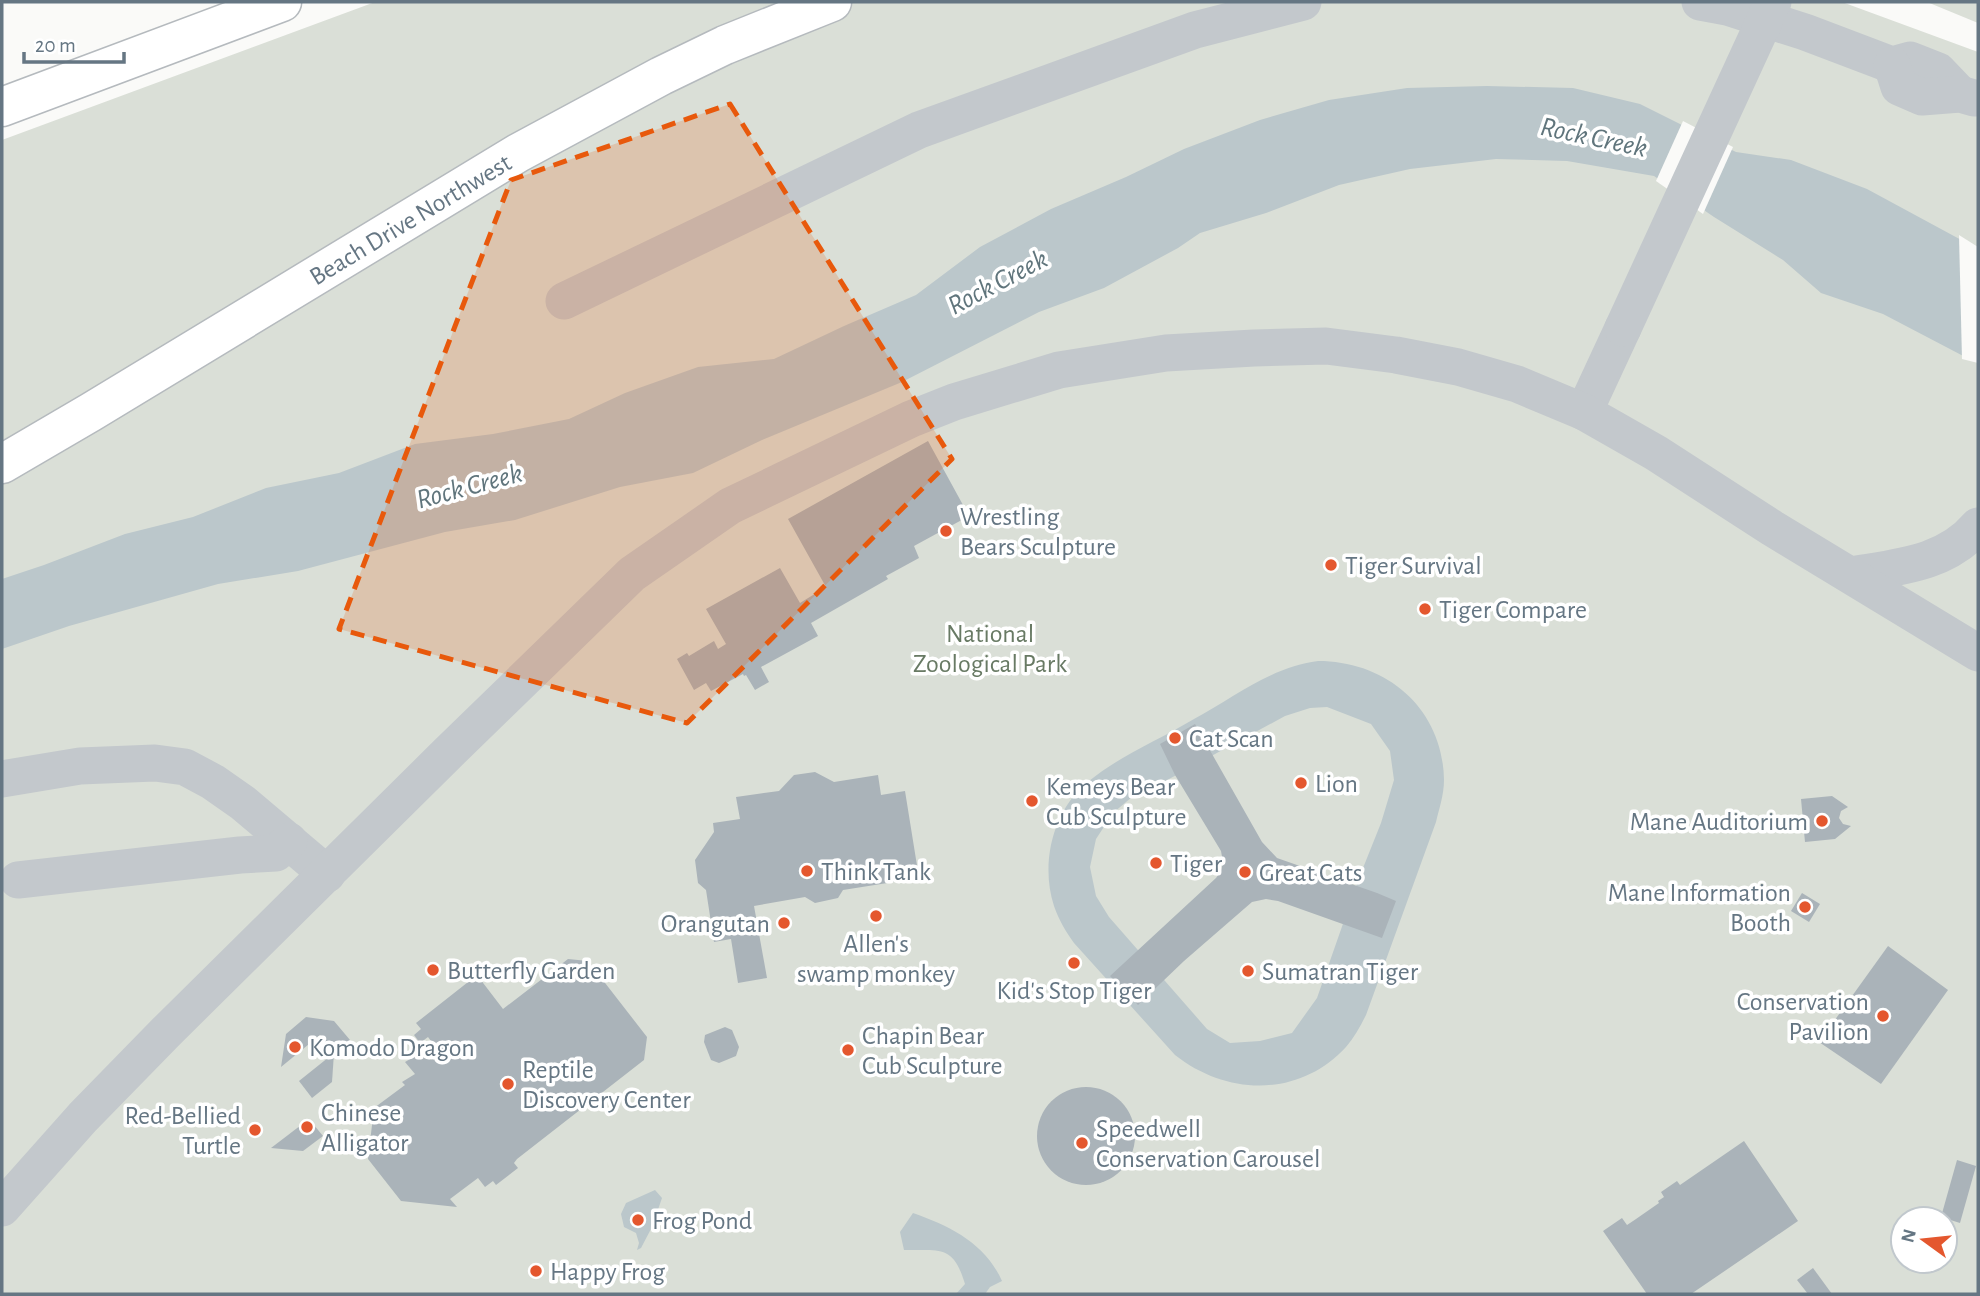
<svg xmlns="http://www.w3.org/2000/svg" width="1980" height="1296" font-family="'Alegreya Sans',sans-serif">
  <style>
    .green { fill: #dadfd7; fill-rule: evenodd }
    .water { fill: #bbc7cb; fill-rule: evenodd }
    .pier { fill: #fafaf8 }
    .building { fill: #aab3b9 }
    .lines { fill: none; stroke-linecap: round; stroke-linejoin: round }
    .major-casing { stroke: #b5babe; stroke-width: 41 }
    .minor { stroke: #c3c8cc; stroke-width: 37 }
    .major { stroke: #fff; stroke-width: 38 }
    .minor-bridge { stroke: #c3c8cc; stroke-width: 37 }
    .marked { fill: #e8590c; fill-opacity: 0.2; stroke: #e8590c; stroke-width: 5; stroke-dasharray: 14 9; stroke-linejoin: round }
    .poi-dot { fill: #e4572e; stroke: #fff; stroke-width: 2.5 }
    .labels { text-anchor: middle; stroke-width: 7; stroke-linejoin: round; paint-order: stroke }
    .street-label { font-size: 26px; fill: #657683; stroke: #fff }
    .poi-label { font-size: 26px; fill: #657683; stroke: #fff; text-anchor: start }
    .park-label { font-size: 26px; fill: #687a64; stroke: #fff }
    .water-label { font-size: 28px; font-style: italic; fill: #60757c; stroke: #fff }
  </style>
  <rect width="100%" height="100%" fill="#fafaf8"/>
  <g class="green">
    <path d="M 375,2 L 1842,2 L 1978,52 L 1978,1294 L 2,1294 L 2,140 ZM 1903,1219 L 1945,1219 L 1945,1261 L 1903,1261 Z"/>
    <path d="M 1927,2 L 1978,2 L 1978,23 Z"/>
  </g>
  <g class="water">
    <path d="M 1487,86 L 1573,88 L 1640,104 L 1736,152 L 1791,160 L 1867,189 L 1965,242 L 1969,359 L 1883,314 L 1821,293 L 1783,260 L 1714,217 L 1654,176 L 1567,161 L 1496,159 L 1410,169 L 1339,185 L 1266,213 L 1200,233 L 1178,248 L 1104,288 L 1039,312 L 902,382 L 762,440 L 693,473 L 620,487 L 515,520 L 445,532 L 298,571 L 218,584 L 69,626 L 2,649 L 2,579 L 44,565 L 125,534 L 193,517 L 266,488 L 339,473 L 415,444 L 493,434 L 569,419 L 625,393 L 698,367 L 774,359 L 844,326 L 916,295 L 980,247 L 1051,209 L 1126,177 L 1184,149 L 1260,120 L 1329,100 L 1407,88 Z"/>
    <path d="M 1318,661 C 1387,661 1443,709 1444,780 C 1444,795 1439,809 1436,822 L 1366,1015 C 1360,1027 1354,1038 1346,1047 C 1299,1098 1227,1096 1175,1055 L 1074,943 C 1066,932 1059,920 1054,906 C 1040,863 1053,809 1089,781 C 1121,755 1159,740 1194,719 C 1235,697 1271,667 1318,661 ZM 1327,707 L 1371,724 L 1390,751 L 1394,780 L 1381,823 L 1359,878 L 1317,998 L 1292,1033 L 1260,1041 L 1230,1043 L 1207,1029 L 1109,917 L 1096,896 L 1090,867 L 1096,839 L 1113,813 L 1132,797 L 1158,785 L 1285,716 L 1310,708 Z"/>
    <path d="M 655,1190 L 662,1198 L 652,1227 L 641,1248 L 637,1250 L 639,1243 L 636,1233 L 624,1227 L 621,1214 L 626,1203 Z"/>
    <path d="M 913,1213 C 950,1226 985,1243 1002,1281 L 990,1287 L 985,1294 L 956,1294 L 965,1284 C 953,1244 940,1251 904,1250 L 900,1232 Z"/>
  </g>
  <g class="pier">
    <path d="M 1683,121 L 1733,147 L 1703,214 L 1656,181 Z"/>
    <path d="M 1959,235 L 1978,247 L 1978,363 L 1962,359 Z"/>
  </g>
  <g class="building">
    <path d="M 928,441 L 969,516 L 914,546 L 919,558 L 886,576 L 888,579 L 811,623 L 818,636 L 761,667 L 769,682 L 755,690 L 746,675 L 744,676 L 743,674 L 711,691 L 706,683 L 694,690 L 677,659 L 687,653 L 689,656 L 714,641 L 718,649 L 726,644 L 706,609 L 780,568 L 800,603 L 826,587 L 788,519 Z"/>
    <path d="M 1195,724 L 1262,842 L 1277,858 L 1377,893 L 1396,901 L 1382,938 L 1278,901 L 1266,899 L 1252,902 L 1184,961 L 1138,1005 L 1110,976 L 1216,878 L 1221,871 L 1223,862 L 1221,851 L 1175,775 L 1160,744 Z"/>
    <path d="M 815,772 L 834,782 L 878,775 L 881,795 L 905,791 L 919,878 L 843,890 L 838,898 L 815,903 L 805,897 L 754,906 L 767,978 L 738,983 L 731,939 L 714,942 L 706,890 L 698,883 L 695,860 L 714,832 L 713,823 L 740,819 L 736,797 L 779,791 L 794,775 Z"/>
    <path d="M 1832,796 L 1848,807 L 1841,811 L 1839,818 L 1843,824 L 1851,826 L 1835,839 L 1805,842 L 1801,799 Z"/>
    <path d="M 1802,893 L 1820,904 L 1809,922 L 1791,911 Z"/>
    <path d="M 1888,946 L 1948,990 L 1881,1084 L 1819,1042 Z"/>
    <path d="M 568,959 L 588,961 L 647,1037 L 644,1060 L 517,1159 L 514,1163 L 518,1168 L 496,1185 L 493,1181 L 485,1187 L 478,1178 L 450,1199 L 457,1207 L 401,1201 L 368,1159 L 374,1108 L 405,1085 L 402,1082 L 415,1074 L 405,1062 L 424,1051 L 431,1060 L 436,1057 L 439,1060 L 442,1056 L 428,1037 L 420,1043 L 414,1035 L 421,1029 L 416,1023 L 477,975 L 503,1009 Z"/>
    <path d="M 306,1017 L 334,1021 L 350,1040 L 334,1053 L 320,1035 L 281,1067 L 286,1034 Z"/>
    <path d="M 725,1027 L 732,1030 L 739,1047 L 736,1056 L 719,1063 L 711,1060 L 704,1042 L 705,1035 Z"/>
    <path d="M 334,1053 L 332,1082 L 312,1098 L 299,1081 Z"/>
    <circle cx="1086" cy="1136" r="49"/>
    <path d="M 309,1119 L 323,1136 L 303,1151 L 271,1148 Z"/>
    <path d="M 1744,1141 L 1798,1221 L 1691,1294 L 1647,1294 L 1603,1231 L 1622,1218 L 1627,1225 L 1636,1219 L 1659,1203 L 1658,1201 L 1664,1197 L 1661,1192 L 1677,1181 L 1680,1185 Z"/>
    <path d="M 1957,1160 L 1976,1166 L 1960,1223 L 1941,1217 Z"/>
    <path d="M 1813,1268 L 1832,1294 L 1808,1294 L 1797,1280 Z"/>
  </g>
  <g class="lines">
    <defs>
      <g id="major">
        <path d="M 2,107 L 282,2"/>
        <path d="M 2,464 L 91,412 L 518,153 L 661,76 L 725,45 L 832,2"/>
      </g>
    </defs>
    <use href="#major" class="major-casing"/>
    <g class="minor">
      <path d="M 1700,2 L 1727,7 L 1805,32 L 1892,65 L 1910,60 L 1938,71 L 1960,94"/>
      <path d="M 1892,65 L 1899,87 L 1922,97 L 1960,94 L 1974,98"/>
      <path d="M 564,301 L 919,130 L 1195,30 L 1303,2"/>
      <path d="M 1584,412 L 1623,328"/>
      <path d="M 1851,575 C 1898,567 1946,564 1978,526"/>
      <path d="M 2,779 L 80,766 L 155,763 L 185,767 L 213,782 L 243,803 L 327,874"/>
      <path d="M 18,880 L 240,855 L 276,853 L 289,841"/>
      <path d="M 2,1208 L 83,1117 L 166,1032 L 447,754 L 632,574 L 730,506 L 911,419 L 954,402 L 1059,370 L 1166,353 L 1254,348 L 1326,346 L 1396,355 L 1458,367 L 1517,384 L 1584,412 L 1656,453 L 1772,528 L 1978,653"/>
    </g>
    <use href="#major" class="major"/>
    <path class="minor-bridge" d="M 1623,328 L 1773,2"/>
  </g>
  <path class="marked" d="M 730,104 L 952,459 L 687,723 L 339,629 L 511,180 Z"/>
  <g class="poi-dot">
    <circle cx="946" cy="531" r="7"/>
    <circle cx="1331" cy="565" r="7"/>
    <circle cx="1425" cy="609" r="7"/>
    <circle cx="1175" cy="738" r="7"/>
    <circle cx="1301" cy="783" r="7"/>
    <circle cx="1032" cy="801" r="7"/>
    <circle cx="1822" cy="821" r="7"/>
    <circle cx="1156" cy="863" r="7"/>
    <circle cx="807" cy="871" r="7"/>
    <circle cx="1245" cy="872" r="7"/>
    <circle cx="1805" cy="907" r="7"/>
    <circle cx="876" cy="916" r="7"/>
    <circle cx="784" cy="923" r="7"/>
    <circle cx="1074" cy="963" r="7"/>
    <circle cx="433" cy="970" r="7"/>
    <circle cx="1248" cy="971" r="7"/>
    <circle cx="1883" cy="1016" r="7"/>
    <circle cx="295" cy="1047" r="7"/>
    <circle cx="848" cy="1050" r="7"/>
    <circle cx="508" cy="1084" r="7"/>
    <circle cx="307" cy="1127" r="7"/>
    <circle cx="255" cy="1130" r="7"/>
    <circle cx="1082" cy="1143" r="7"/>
    <circle cx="638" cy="1220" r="7"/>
    <circle cx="536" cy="1271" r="7"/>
  </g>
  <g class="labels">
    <g class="street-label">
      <text transform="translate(410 219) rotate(-31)" y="9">Beach Drive Northwest</text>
    </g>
    <g class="poi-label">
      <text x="960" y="525">Wrestling<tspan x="960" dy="30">Bears Sculpture</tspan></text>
      <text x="1345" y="574">Tiger Survival</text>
      <text x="1439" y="618">Tiger Compare</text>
      <text x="1189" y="747">Cat Scan</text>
      <text x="1315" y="792">Lion</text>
      <text x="1046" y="795">Kemeys Bear<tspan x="1046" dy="30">Cub Sculpture</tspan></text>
      <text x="1808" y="830" text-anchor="end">Mane Auditorium</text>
      <text x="1170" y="872">Tiger</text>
      <text x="821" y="880">Think Tank</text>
      <text x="1259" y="881">Great Cats</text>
      <text x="1791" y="901" text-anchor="end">Mane Information<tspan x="1791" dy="30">Booth</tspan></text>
      <text x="770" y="932" text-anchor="end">Orangutan</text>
      <text x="876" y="952" text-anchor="middle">Allen's<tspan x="876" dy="30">swamp monkey</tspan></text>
      <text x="447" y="979">Butterfly Garden</text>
      <text x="1262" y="980">Sumatran Tiger</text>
      <text x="1074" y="999" text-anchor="middle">Kid's Stop Tiger</text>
      <text x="1869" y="1010" text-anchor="end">Conservation<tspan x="1869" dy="30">Pavilion</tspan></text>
      <text x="862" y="1044">Chapin Bear<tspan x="862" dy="30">Cub Sculpture</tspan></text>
      <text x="309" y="1056">Komodo Dragon</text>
      <text x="522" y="1078">Reptile<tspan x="522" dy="30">Discovery Center</tspan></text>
      <text x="321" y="1121">Chinese<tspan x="321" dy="30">Alligator</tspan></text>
      <text x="241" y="1124" text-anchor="end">Red-Bellied<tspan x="241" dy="30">Turtle</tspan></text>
      <text x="1096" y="1137">Speedwell<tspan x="1096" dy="30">Conservation Carousel</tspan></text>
      <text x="652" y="1229">Frog Pond</text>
      <text x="550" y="1280">Happy Frog</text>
    </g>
    <g class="park-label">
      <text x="990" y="642">National<tspan x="990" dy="30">Zoological Park</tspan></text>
    </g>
    <g class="water-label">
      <text transform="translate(1594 136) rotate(12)" y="10">Rock Creek</text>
      <text transform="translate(997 281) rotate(-28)" y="10">Rock Creek</text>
      <text transform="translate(469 485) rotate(-15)" y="10">Rock Creek</text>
    </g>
  </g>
  <rect width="1980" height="1296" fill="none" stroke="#657683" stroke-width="7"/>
  <g transform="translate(1924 1240) rotate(285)"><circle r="33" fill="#ffffff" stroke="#c1c8cd" stroke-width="2"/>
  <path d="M0-5L12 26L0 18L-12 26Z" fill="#e4572e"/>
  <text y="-10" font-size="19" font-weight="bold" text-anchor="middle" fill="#657683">N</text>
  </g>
  <path d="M24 52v10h100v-10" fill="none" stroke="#657683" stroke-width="3.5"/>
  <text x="35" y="52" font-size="21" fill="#657683" stroke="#ffffff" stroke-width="5" paint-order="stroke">20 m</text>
</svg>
